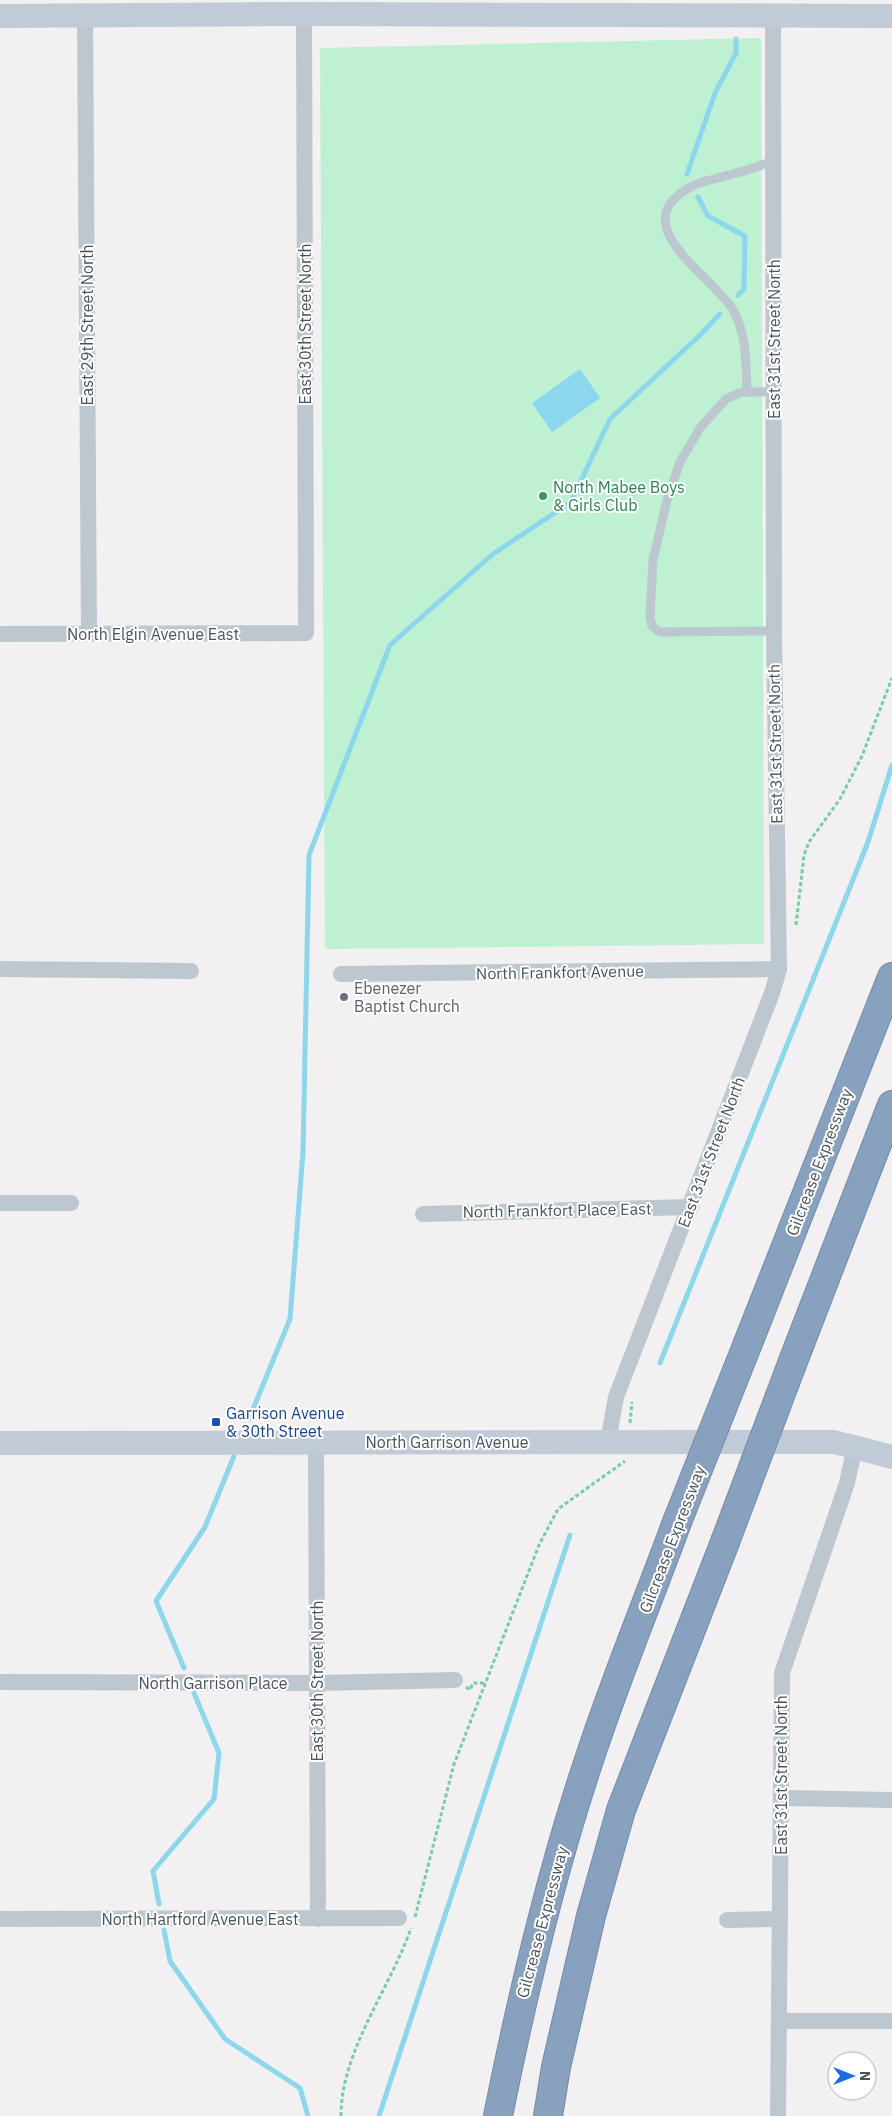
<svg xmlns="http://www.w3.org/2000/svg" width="892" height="2116" font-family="'IBM Plex Sans',sans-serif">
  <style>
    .green { fill: #bef0d2 }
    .water { fill: #8bd7ee }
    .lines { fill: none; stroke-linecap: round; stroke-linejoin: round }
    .stream { stroke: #8bd7ee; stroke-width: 5 }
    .highway-casing { stroke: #728cab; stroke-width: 30 }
    .path { stroke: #75cfa4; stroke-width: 3; stroke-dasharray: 4 2.5; stroke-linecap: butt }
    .lane { stroke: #bdc7cf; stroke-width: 9 }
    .street { stroke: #bdc7cf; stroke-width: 16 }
    .secondary { stroke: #c0cbd7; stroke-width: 24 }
    .highway { stroke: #87a1bf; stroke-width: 28 }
    .highway-bridge-casing { stroke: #728cab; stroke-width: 30; stroke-linecap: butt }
    .highway-bridge { stroke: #87a1bf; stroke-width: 28 }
    .leisure-dot { fill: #2e9e5b; stroke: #fff; stroke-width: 2 }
    .worship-dot { fill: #6b7280; stroke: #fff; stroke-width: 2 }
    .transit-dot { fill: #1a4fb4; stroke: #fff; stroke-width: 2 }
    .labels { text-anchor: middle; stroke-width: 4; stroke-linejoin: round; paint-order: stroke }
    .street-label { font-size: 16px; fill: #47535e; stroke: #fff }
    .leisure-label { font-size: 16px; fill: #27864d; stroke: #fff; text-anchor: start }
    .worship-label { font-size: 16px; fill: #5b616d; stroke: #fff; text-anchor: start }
    .transit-label { font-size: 16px; fill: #164399; stroke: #fff; text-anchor: start }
  </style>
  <rect width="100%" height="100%" fill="#f2f0f0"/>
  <path class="green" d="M 761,38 L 764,944 L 325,949 L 320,48 Z"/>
  <path class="water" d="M 580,369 L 600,398 L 552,432 L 532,403 Z"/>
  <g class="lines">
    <g class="stream">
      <path d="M 687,174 L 715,93 L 736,53 L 736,39"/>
      <path d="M 698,197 L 708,216 L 745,236 L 744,289 L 738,295"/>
      <path d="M 660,1363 L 868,842 L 892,765"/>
      <path d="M 249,1419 L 290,1319 L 303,1152 L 309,855 L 390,645 L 493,554 L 571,502 L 610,419 L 698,337 L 720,314"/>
      <path d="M 184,1668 L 156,1601 L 205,1527 L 234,1456"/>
      <path d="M 159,1904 L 153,1871 L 214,1799 L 219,1753 L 194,1693"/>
      <path d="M 164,1930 L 170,1961 L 225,2039 L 300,2088 L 308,2116"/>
      <path d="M 379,2116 L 570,1535"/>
    </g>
    <defs>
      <g id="highway">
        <path d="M 748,1343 L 892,977"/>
        <path d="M 792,1364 L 892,1105"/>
        <path d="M 498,2116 C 522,1996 550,1876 589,1760 C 615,1680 648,1601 677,1522"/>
        <path d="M 548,2116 L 556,2067 L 591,1916 L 621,1810 L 725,1542"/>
      </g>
    </defs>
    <use href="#highway" class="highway-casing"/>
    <g class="path">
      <path d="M 796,925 L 804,855 L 809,842 L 840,799 L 862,756 L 892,678"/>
      <path d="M 630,1423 L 632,1402"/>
      <path d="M 466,1687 L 470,1690 L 473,1683 L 486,1683"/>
      <path d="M 415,1917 L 454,1764 L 539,1545 L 558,1509 L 625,1461"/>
      <path d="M 341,2116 C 341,2051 390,1989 411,1928"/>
    </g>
    <g class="lane">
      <path d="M 747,392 C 746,365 747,334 733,310 C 711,274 621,224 692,186 C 698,182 707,181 714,179 C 733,174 754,169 772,161"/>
      <path d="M 774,631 L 660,632 L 652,626 L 650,616 L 653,560 L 667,500 L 680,462 L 700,428 L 726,399 L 742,392 L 774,392"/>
    </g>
    <g class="street">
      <path d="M 85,15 L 89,634"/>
      <path d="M 0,634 L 306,633 L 304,14"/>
      <path d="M 0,969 L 191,971"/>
      <path d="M 341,974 L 779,969"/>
      <path d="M 0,1203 L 71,1203"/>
      <path d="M 423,1214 L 691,1207"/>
      <path d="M 316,1442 L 318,1919"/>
      <path d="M 608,1442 L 616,1397 L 772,993 L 779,969 L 774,631 L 773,15"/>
      <path d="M 0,1682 L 318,1683 L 455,1680"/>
      <path d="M 781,1798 L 892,1800"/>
      <path d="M 0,1919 L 399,1918"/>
      <path d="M 727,1920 L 780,1919"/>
      <path d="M 779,2021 L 892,2021"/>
      <path d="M 778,2116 L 782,1673 L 847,1483 L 855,1446"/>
    </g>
    <g class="secondary">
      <path d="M 0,16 L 304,14 L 892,16"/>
      <path d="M 0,1443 L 811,1442 L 834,1442 L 892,1457"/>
    </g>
    <use href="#highway" class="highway"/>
    <defs>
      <g id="highway-bridge">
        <path d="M 677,1522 L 748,1343"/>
        <path d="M 725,1542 L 792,1364"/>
      </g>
    </defs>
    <use href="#highway-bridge" class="highway-bridge-casing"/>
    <use href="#highway-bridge" class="highway-bridge"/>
  </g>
  <circle class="leisure-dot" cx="543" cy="496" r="5"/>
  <circle class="worship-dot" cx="344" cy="997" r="5"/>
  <rect class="transit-dot" x="211" y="1417" width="10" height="10" rx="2.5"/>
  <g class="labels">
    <g class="street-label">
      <text transform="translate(305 324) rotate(-90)" y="6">East 30th Street North</text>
      <text transform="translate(87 325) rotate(-90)" y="6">East 29th Street North</text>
      <text transform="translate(774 339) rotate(-90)" y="6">East 31st Street North</text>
      <text x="153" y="640">North Elgin Avenue East</text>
      <text transform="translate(775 744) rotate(-91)" y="6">East 31st Street North</text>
      <text transform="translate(560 972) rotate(-1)" y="6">North Frankfort Avenue</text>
      <text transform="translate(711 1152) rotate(-69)" y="6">East 31st Street North</text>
      <text transform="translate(819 1162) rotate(-69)" y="6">Gilcrease Expressway</text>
      <text transform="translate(557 1210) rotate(-1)" y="6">North Frankfort Place East</text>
      <text x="447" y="1448">North Garrison Avenue</text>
      <text transform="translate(672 1539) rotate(-69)" y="6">Gilcrease Expressway</text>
      <text transform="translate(317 1681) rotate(-90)" y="6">East 30th Street North</text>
      <text x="213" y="1689">North Garrison Place</text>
      <text transform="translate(781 1775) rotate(-90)" y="6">East 31st Street North</text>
      <text x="200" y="1925">North Hartford Avenue East</text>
      <text transform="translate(542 1922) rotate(-75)" y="6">Gilcrease Expressway</text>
    </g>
    <g class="leisure-label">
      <text x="553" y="493">North Mabee Boys<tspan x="553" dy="18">&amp; Girls Club</tspan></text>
    </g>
    <g class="worship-label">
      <text x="354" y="994">Ebenezer<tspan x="354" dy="18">Baptist Church</tspan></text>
    </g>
    <g class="transit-label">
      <text x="226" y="1419">Garrison Avenue<tspan x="226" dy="18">&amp; 30th Street</tspan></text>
    </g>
  </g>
  <g transform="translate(852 2076) rotate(90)"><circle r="24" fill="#ffffff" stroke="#b5babf"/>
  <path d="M0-4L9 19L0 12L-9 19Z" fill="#166ee6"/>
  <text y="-8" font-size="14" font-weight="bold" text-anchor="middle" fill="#47535e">N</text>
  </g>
</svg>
